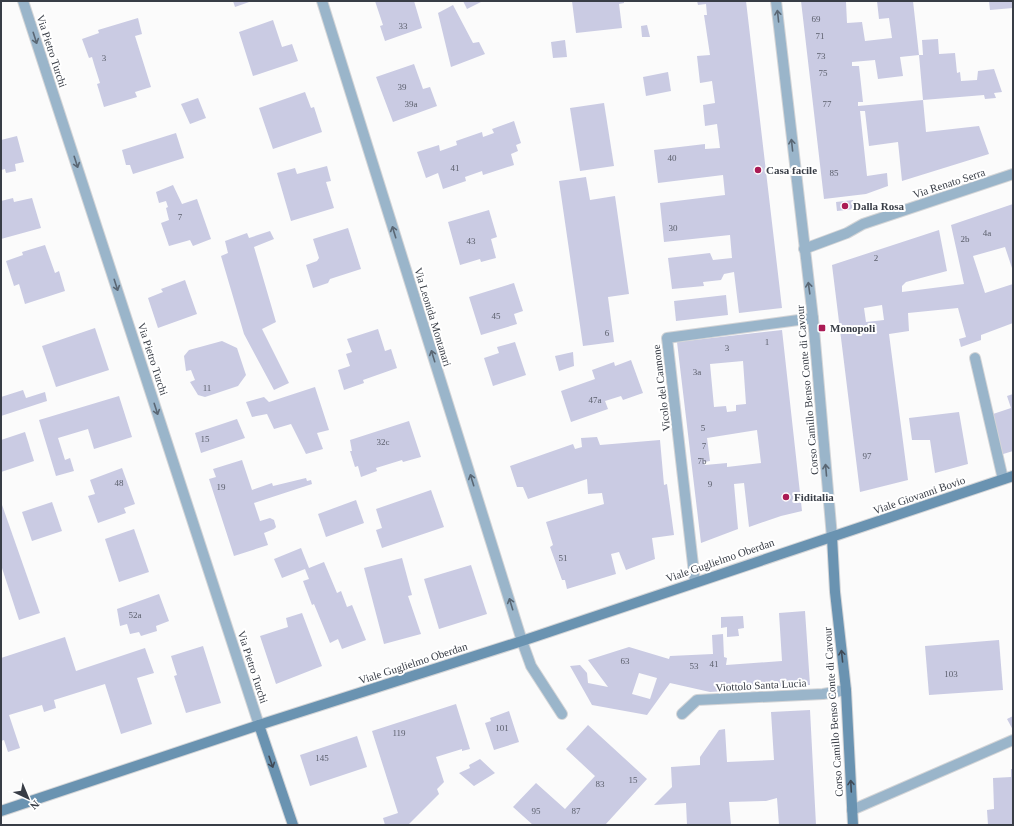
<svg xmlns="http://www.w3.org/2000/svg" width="1014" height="826" font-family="Georgia,serif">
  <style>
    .building { fill: #cacbe3; fill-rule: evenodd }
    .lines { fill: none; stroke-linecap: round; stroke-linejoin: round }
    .service-casing { stroke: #d4d5d7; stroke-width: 12 }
    .minor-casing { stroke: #d4d5d7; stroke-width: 12 }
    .tertiary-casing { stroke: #d4d5d7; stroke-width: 12 }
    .secondary-casing { stroke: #d4d5d7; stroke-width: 12 }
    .service { stroke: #9ab5ca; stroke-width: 10 }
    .minor { stroke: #9ab5ca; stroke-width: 10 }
    .tertiary { stroke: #9ab5ca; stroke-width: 10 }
    .secondary { stroke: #6a93b1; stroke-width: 10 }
    .oneway { stroke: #5a6774 }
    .oneway2 { stroke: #404a56 }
    .poi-dot { fill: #ab1b55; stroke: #fff; stroke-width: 1.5 }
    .labels { text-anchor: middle; stroke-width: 4; stroke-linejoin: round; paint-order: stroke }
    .number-label { font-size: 9px; fill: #5c606d }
    .street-label { font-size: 11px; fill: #383d46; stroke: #fff }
    .poi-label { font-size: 11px; font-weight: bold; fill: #383d46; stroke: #fff; text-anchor: start }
  </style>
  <rect width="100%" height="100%" fill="#fbfbfb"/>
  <g class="building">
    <path d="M 233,1 L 252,1 L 235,7 Z"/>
    <path d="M 375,1 L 414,1 L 422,28 L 385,41 L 380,26 L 383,25 Z"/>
    <path d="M 463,1 L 483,1 L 467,9 Z"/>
    <path d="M 572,1 L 624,1 L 624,3 L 619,4 L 622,28 L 576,33 Z"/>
    <path d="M 697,1 L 746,1 L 782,308 L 739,313 L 734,272 L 724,274 L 721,280 L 703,282 L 704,286 L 672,289 L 668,258 L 710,253 L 713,260 L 732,258 L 730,235 L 664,242 L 660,203 L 725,195 L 723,175 L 658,183 L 654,150 L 705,144 L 705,149 L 720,148 L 717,124 L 705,126 L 703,105 L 715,103 L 712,81 L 700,83 L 697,56 L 710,55 L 704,15 L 707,15 L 706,4 L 698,5 Z"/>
    <path d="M 801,1 L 849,1 L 846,2 L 847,23 L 862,22 L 865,41 L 892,38 L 889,18 L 879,19 L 877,1 L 913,1 L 919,55 L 923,55 L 922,40 L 938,39 L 939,54 L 955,53 L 957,73 L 960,72 L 961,81 L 977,80 L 978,71 L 994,69 L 1002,92 L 994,93 L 996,98 L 985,99 L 984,95 L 923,100 L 919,55 L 900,57 L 903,76 L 878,79 L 875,60 L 852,62 L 852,66 L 859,66 L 863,102 L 858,102 L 858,106 L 923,100 L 926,132 L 979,126 L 989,154 L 902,181 L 898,142 L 869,146 L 865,111 L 860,111 L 867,176 L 887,173 L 888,186 L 866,194 L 824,199 Z"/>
    <path d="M 989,1 L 1013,1 L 1013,8 L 990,10 Z"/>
    <path d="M 453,5 L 473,43 L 479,42 L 485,54 L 451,67 L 438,13 Z"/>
    <path d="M 138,18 L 142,34 L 135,36 L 151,87 L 135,92 L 137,97 L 104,107 L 97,84 L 100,83 L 94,64 L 92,57 L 89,58 L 82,39 L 99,33 L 98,30 Z"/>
    <path d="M 273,20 L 282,47 L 292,44 L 298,61 L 253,76 L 239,32 Z"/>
    <path d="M 647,25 L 650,37 L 642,37 L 641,26 Z"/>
    <path d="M 565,40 L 567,57 L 553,58 L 551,42 Z"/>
    <path d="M 414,64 L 423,89 L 430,87 L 437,106 L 393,122 L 376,77 Z"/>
    <path d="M 668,72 L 671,91 L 646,96 L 643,77 Z"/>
    <path d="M 305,92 L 311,108 L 314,107 L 322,132 L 273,149 L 259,108 Z"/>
    <path d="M 198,98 L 206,118 L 190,124 L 181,104 Z"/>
    <path d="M 604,103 L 614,166 L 580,171 L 570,108 Z"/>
    <path d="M 514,121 L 521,143 L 516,145 L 518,151 L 511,154 L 514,165 L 483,175 L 482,171 L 465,177 L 466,181 L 443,189 L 438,173 L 426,178 L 417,152 L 439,145 L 440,151 L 457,145 L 456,141 L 482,132 L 483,137 L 494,133 L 492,129 Z"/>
    <path d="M 176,133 L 184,158 L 133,174 L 130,165 L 126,165 L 122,150 Z"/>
    <path d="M 17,136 L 24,162 L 15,164 L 16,171 L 6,173 L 5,169 L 1,170 L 1,140 Z"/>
    <path d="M 327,166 L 331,181 L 326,182 L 334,208 L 291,221 L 277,173 L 295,168 L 297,174 Z"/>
    <path d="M 586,177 L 590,200 L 615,196 L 629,294 L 608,297 L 614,342 L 583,346 L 559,181 Z"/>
    <path d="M 173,185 L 182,204 L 197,199 L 211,239 L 193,246 L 190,240 L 169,246 L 161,223 L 169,220 L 166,208 L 168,207 L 166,201 L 159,203 L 156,192 Z"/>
    <path d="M 13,198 L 14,202 L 32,198 L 41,228 L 1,239 L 1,201 Z"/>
    <path d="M 853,200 L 854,209 L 837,211 L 836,202 Z"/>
    <path d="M 1013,204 L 1013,271 L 1005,247 L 973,256 L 985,293 L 1013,284 L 1013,323 L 981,335 L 981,340 L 961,347 L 959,339 L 966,337 L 958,308 L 908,313 L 909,331 L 889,334 L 908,480 L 860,492 L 832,265 L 939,230 L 947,271 L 906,282 L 902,286 L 902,292 L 964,284 L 951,225 ZM 882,305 L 884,320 L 866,322 L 864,308 Z"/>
    <path d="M 489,210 L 497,237 L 491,239 L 496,258 L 481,262 L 480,259 L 460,265 L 448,222 Z"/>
    <path d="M 348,228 L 361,269 L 330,279 L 328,283 L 313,288 L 306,265 L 317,261 L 319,258 L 313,239 Z"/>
    <path d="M 270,231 L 274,239 L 254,247 L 276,322 L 262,329 L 289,383 L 274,390 L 244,334 L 221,256 L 228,253 L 225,241 L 247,233 L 249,238 Z"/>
    <path d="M 45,245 L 55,273 L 59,271 L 65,291 L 25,304 L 19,284 L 14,286 L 6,261 L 23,255 L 22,252 Z"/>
    <path d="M 185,280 L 197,314 L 158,328 L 148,298 L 163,292 L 161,289 Z"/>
    <path d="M 514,283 L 523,311 L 514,314 L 517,324 L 481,335 L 469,297 Z"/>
    <path d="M 726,295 L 728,315 L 676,321 L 674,301 Z"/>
    <path d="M 95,328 L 109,370 L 56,387 L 42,346 Z"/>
    <path d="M 378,329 L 385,351 L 391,349 L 397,368 L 363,380 L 364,383 L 344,390 L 338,370 L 350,366 L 346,354 L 352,352 L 347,339 Z"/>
    <path d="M 782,330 L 802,511 L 781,516 L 749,527 L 744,483 L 734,484 L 738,529 L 701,543 L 677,342 ZM 743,361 L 746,404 L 736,405 L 736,411 L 727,412 L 726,406 L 714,407 L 710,364 ZM 757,430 L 761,463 L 727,467 L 727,463 L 705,465 L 704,462 L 710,461 L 707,438 Z"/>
    <path d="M 222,341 L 237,348 L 246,375 L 238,386 L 205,397 L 198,395 L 190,382 L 195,380 L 191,370 L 186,371 L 184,356 L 189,350 Z"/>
    <path d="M 515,342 L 526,375 L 493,386 L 484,358 L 499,353 L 497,347 Z"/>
    <path d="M 573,352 L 574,366 L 559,371 L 555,356 Z"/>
    <path d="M 631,360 L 643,393 L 623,400 L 621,396 L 605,401 L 608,409 L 571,422 L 561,391 L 595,379 L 592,370 L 614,362 L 615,366 Z"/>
    <path d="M 315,387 L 329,430 L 317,433 L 323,449 L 306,454 L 291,424 L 274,429 L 267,414 L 252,417 L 246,402 L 264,397 L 269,402 Z"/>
    <path d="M 23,390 L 26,398 L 45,392 L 47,401 L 1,416 L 1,397 Z"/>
    <path d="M 1013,394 L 1013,451 L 1000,455 L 993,414 L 1011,408 L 1007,396 Z"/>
    <path d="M 119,396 L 132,437 L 94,449 L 88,429 L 58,438 L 65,460 L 70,458 L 74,471 L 56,476 L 39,420 Z"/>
    <path d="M 959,412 L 968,464 L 935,473 L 930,440 L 912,440 L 909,418 Z"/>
    <path d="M 237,419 L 245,438 L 201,453 L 195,433 Z"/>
    <path d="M 409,421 L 421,457 L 403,462 L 402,460 L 376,468 L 377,471 L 361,477 L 358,466 L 355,467 L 350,451 L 352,451 L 350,440 Z"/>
    <path d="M 25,432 L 34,461 L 1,472 L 1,440 Z"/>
    <path d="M 597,437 L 600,445 L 660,440 L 664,485 L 667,484 L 674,535 L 652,538 L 655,559 L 626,570 L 619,552 L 611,554 L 616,574 L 567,589 L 565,580 L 562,580 L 550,547 L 553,545 L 546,522 L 604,504 L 602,493 L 588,494 L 587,479 L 528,499 L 523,487 L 517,487 L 510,466 L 573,444 L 575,449 L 582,447 L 581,438 Z"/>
    <path d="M 242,460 L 252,490 L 272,483 L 273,486 L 306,478 L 307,481 L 311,480 L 312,484 L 254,503 L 260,521 L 270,518 L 274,520 L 276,527 L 274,529 L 264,533 L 268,545 L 234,556 L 209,479 L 216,477 L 213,469 Z"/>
    <path d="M 122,468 L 135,504 L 124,508 L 126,513 L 98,523 L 88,496 L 95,494 L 90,480 Z"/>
    <path d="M 431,490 L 444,527 L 382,548 L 376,530 L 382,528 L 376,509 Z"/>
    <path d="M 356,500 L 364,523 L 326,537 L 318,514 Z"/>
    <path d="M 1,502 L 40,613 L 19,620 L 1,565 Z"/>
    <path d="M 52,502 L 62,531 L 32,541 L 22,512 Z"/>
    <path d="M 134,529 L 149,572 L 119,582 L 105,539 Z"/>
    <path d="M 301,548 L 309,568 L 324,562 L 337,593 L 341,591 L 347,607 L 352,605 L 366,640 L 342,649 L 338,639 L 330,643 L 314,604 L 312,605 L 303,581 L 309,579 L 305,569 L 282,578 L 274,559 Z"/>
    <path d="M 402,558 L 412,595 L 408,596 L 421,634 L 384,644 L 364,568 Z"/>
    <path d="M 471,565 L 487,614 L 439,629 L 424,579 Z"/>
    <path d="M 159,594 L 169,621 L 156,626 L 157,631 L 141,636 L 139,632 L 130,634 L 127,624 L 120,626 L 117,609 Z"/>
    <path d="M 805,611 L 810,685 L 710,692 L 670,683 L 647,715 L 592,705 L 570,666 L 580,665 L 587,673 L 588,683 L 608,687 L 588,660 L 629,647 L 669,659 L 670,656 L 713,654 L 712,635 L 723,634 L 724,657 L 727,658 L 726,665 L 782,661 L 779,613 ZM 639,673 L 657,678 L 650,699 L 632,694 Z"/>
    <path d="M 302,613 L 322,666 L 276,684 L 260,636 L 288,627 L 286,618 Z"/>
    <path d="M 743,616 L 744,628 L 738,629 L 739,636 L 727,637 L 727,627 L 721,628 L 721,617 Z"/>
    <path d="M 65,637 L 76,671 L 145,648 L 154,673 L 137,678 L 152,724 L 121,734 L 105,684 L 54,700 L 56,708 L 44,712 L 42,705 L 9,715 L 20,748 L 8,752 L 4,740 L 1,741 L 1,658 Z"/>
    <path d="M 999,640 L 1003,690 L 929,695 L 925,646 Z"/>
    <path d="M 203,646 L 221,703 L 186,713 L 174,676 L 177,675 L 171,656 Z"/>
    <path d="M 456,704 L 470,749 L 462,751 L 462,749 L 436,757 L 444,782 L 437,789 L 439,794 L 408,825 L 385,825 L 383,818 L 398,813 L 372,731 Z"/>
    <path d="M 810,710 L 816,825 L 779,825 L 777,798 L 766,801 L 729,802 L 731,825 L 687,825 L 686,803 L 654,805 L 672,787 L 671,767 L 700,765 L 700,757 L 719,730 L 725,729 L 727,762 L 774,760 L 771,712 Z"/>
    <path d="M 509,711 L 519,742 L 494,750 L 485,723 L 491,721 L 490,718 Z"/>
    <path d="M 1013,716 L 1013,730 L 1007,719 Z"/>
    <path d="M 588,725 L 647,779 L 605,825 L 533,825 L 513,807 L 536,783 L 565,809 L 595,776 L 566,749 Z"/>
    <path d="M 357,736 L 367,767 L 310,786 L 300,755 Z"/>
    <path d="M 480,759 L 495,773 L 474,786 L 459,773 L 470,768 L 469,765 Z"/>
    <path d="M 1011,769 L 1013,769 L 1013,825 L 988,825 L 987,810 L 994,809 L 993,778 L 1011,777 Z"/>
  </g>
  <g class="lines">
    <defs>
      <g id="service">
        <path d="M 975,358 L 1003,479"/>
        <path d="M 695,582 L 667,338 L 813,318"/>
        <path d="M 522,641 L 531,666 L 562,714"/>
        <path d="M 682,714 L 697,700 L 823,694 L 846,690"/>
      </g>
      <g id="minor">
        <path d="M 322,1 L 522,641"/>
        <path d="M 804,249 L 847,233 L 863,224 L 1013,174"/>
        <path d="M 852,810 L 1013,740"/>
      </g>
      <g id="tertiary">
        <path d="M 23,1 L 259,725"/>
        <path d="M 776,1 L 813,318 L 832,537"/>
      </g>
      <g id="secondary">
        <path d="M 832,537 L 835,592 L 846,690 L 853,825"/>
        <path d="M 259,725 L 293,825"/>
        <path d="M 1,811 L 259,725 L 522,641 L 1013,476"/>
      </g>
    </defs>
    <use href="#service" class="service-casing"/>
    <use href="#minor" class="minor-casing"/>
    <use href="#tertiary" class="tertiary-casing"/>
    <use href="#secondary" class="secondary-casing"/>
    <use href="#service" class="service"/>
    <use href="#minor" class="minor"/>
    <use href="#tertiary" class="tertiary"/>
    <use href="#secondary" class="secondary"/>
  </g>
  <defs><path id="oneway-shaft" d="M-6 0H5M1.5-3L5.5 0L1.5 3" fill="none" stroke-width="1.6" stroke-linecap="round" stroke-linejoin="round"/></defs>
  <g class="oneway">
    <use href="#oneway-shaft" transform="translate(778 16) rotate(-96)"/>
    <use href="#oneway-shaft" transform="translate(35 38) rotate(72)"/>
    <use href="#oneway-shaft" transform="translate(792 145) rotate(-96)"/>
    <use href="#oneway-shaft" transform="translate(76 162) rotate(72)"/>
    <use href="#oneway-shaft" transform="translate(394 232) rotate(-107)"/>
    <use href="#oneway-shaft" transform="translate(116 285) rotate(72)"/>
    <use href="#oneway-shaft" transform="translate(809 288) rotate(-98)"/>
    <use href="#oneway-shaft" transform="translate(433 356) rotate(-107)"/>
    <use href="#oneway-shaft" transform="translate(156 409) rotate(72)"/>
    <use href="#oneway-shaft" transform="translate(826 470) rotate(-95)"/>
    <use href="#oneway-shaft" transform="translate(472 480) rotate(-107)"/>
    <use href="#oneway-shaft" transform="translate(511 604) rotate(-107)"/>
  </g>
  <g class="oneway2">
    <use href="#oneway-shaft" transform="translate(842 656) rotate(-96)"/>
    <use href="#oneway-shaft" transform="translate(271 762) rotate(71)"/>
    <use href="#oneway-shaft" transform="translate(851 786) rotate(-93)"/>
  </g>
  <g class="poi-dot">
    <circle cx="758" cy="170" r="4"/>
    <circle cx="845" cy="206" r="4"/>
    <rect x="818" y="324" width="8" height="8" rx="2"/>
    <circle cx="786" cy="497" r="4"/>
  </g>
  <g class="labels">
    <g class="number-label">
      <text x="816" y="22">69</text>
      <text x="403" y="29">33</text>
      <text x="820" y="39">71</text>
      <text x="821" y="59">73</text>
      <text x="104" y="61">3</text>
      <text x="823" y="76">75</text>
      <text x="402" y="90">39</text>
      <text x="411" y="107">39a</text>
      <text x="827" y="107">77</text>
      <text x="672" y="161">40</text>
      <text x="455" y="171">41</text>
      <text x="834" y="176">85</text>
      <text x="180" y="220">7</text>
      <text x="673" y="231">30</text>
      <text x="987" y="236">4a</text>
      <text x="965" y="242">2b</text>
      <text x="471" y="244">43</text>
      <text x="876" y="261">2</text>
      <text x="496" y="319">45</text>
      <text x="607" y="336">6</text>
      <text x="767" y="345">1</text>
      <text x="727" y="351">3</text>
      <text x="697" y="375">3a</text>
      <text x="207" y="391">11</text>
      <text x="595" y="403">47a</text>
      <text x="703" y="431">5</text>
      <text x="205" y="442">15</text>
      <text x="383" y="445">32c</text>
      <text x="704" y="449">7</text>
      <text x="867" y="459">97</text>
      <text x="702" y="464">7b</text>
      <text x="119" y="486">48</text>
      <text x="710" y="487">9</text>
      <text x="221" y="490">19</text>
      <text x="563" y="561">51</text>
      <text x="135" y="618">52a</text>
      <text x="625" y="664">63</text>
      <text x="714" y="667">41</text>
      <text x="694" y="669">53</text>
      <text x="951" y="677">103</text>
      <text x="502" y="731">101</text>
      <text x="399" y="736">119</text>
      <text x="322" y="761">145</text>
      <text x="633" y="783">15</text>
      <text x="600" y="787">83</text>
      <text x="536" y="814">95</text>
      <text x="576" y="814">87</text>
    </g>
    <g class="street-label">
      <text transform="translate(52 51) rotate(72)" y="4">Via Pietro Turchi</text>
      <text transform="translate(949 183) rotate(-18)" y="4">Via Renato Serra</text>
      <text transform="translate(433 317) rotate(73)" y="4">Via Leonida Montanari</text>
      <text transform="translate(153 359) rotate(72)" y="4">Via Pietro Turchi</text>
      <text transform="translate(661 388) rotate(-97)" y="4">Vicolo del Cannone</text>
      <text transform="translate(807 390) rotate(-95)" y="4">Corso Camillo Benso Conte di Cavour</text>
      <text transform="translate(919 495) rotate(-19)" y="4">Viale Giovanni Bovio</text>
      <text transform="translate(720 560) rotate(-19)" y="4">Viale Guglielmo Oberdan</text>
      <text transform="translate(413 663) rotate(-18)" y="4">Viale Guglielmo Oberdan</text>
      <text transform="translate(253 667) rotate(72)" y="4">Via Pietro Turchi</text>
      <text transform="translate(761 685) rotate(-3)" y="4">Viottolo Santa Lucia</text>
      <text transform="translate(833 712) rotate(-94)" y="4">Corso Camillo Benso Conte di Cavour</text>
    </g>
    <g class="poi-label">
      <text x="766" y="174">Casa facile</text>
      <text x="853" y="210">Dalla Rosa</text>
      <text x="830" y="332">Monopoli</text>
      <text x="794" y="501">Fiditalia</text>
    </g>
  </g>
  <rect width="1014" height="826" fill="none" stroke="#383d46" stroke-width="4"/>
  <g transform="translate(28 798) rotate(136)" stroke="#ffffff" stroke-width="3" paint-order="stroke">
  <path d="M0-3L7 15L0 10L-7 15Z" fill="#383d46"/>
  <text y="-6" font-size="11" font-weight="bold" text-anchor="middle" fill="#383d46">N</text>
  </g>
</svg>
